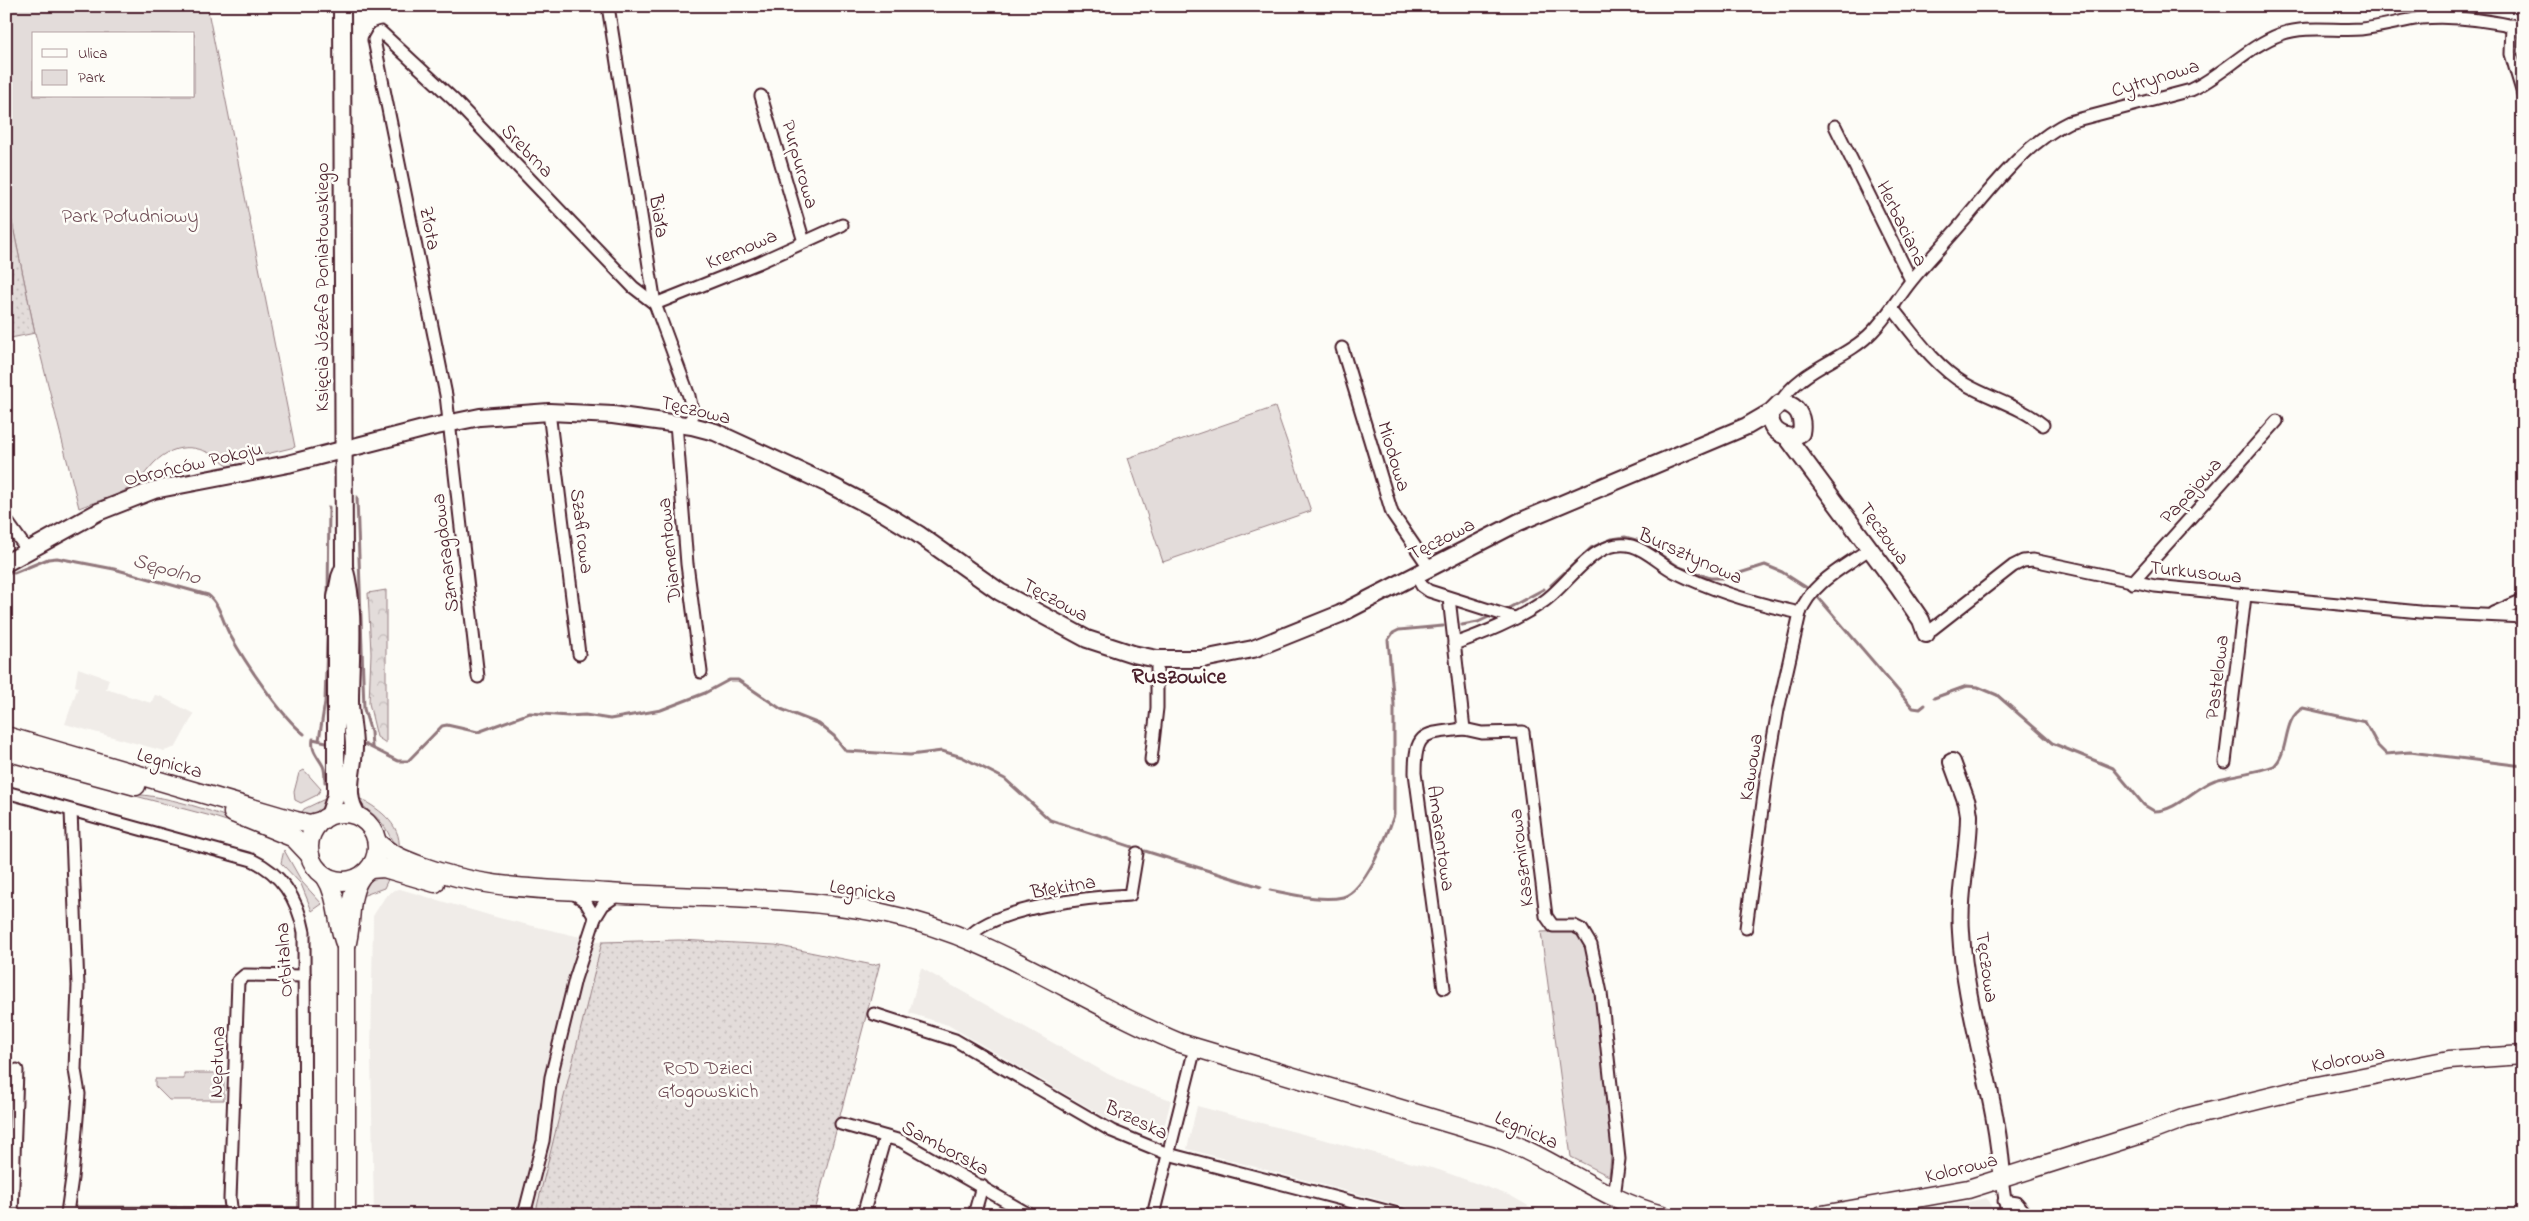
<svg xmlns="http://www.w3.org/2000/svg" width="2529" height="1221" font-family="'Indie Flower',sans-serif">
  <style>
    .built { fill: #f0ece8 }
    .green { fill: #e3dcda; stroke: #967e82; fill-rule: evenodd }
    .forest { fill: url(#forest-crowns); stroke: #967e82 }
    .garden { fill: url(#garden-dots); stroke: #967e82 }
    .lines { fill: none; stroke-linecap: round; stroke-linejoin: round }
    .stream { stroke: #91777b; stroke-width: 3 }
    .street-casing { stroke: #4a1f2b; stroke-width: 15 }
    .secondary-casing { stroke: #4a1f2b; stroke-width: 20 }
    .primary-casing { stroke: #4a1f2b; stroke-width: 21 }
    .street { stroke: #fdfcf7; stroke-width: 11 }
    .secondary { stroke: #fdfcf7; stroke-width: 16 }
    .primary { stroke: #fdfcf7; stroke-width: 18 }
    .labels { text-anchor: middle; stroke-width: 5; stroke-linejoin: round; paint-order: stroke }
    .street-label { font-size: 20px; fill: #4a1f2b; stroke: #fdfcf7 }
    .park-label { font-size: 20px; fill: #704e57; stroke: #fdfcf7 }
    .water-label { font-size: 21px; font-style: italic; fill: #73525a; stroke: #fdfcf7 }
    .quarter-label { font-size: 22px; font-weight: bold; fill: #4a1f2b; stroke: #fdfcf7 }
  </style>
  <defs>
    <pattern id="forest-crowns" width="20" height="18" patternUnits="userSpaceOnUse" patternTransform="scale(1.25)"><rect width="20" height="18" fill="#e3dcda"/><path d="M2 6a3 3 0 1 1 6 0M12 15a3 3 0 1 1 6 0" fill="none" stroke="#c4bcbb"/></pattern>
    <pattern id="garden-dots" width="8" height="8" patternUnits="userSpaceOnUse" patternTransform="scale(1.25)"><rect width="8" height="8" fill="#e3dcda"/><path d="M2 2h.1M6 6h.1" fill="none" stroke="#c4bcbb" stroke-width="1.8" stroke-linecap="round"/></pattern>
  </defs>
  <rect width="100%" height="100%" fill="#fdfcf7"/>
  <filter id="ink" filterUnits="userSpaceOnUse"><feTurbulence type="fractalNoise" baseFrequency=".02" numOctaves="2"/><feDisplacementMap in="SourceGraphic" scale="10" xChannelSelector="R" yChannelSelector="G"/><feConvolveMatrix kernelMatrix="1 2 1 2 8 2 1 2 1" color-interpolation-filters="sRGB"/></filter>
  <g filter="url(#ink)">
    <g class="built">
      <path d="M 78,668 L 109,679 L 106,689 L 151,703 L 155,695 L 160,696 L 194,714 L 176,747 L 164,751 L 65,724 L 78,687 L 75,686 Z"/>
      <path d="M 400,889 L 499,918 L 602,942 L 535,1215 L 374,1215 L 371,1058 L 373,916 L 385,897 L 394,890 Z"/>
      <path d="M 921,968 L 1108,1074 L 1132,1086 L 1171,1100 L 1161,1139 L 1105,1117 L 948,1025 L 909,1013 Z"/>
      <path d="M 1197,1106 L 1439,1170 L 1511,1196 L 1544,1215 L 1437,1215 L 1187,1149 Z"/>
      <path d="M 1986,1198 L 1990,1202 L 1993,1215 L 1927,1215 L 1925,1211 Z"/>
    </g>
    <g class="green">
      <path d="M 6,6 L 207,6 L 295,447 L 226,464 C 203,445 177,440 154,463 C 147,470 141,480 133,486 C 118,496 96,501 79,508 L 35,333 L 6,193 ZM 34,34 L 194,34 L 194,96 L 34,96 Z"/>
      <path d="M 1275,407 L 1311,511 L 1163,562 L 1128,458 Z"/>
      <path d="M 304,770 L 321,789 L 317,795 L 301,803 L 295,800 L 294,792 L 299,773 Z"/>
      <path d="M 128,794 C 172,795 231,817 270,835 L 211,816 Z"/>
      <path d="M 329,797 C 323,811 315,815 300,815 L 304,809 Z"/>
      <path d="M 357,797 C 376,807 402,823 399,849 C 390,841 389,831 381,822 C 373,812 363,809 357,797 Z"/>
      <path d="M 284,850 L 302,882 L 322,904 L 312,911 L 301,884 L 281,863 Z"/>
      <path d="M 391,873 L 384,888 L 359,897 L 368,880 Z"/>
      <path d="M 1570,931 L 1578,933 L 1583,939 C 1592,964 1594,991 1598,1017 C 1605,1067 1616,1127 1609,1176 L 1571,1157 L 1541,932 Z"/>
      <path d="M 184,1073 L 224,1073 L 224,1100 L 169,1100 L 155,1086 L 155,1079 L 184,1079 Z"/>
    </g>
    <path class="forest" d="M 386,590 L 386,743 L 377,737 L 369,703 L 371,653 L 368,593 Z"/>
    <g class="garden">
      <path d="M 6,193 L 35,333 L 6,339 Z"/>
      <path d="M 679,940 L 775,945 L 873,965 L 880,963 L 814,1215 L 535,1215 L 602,942 Z"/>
    </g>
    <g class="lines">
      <g class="stream">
        <path d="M 357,497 L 364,709 L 371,732 L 372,747"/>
        <path d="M 10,572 L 14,573 L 48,559 L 57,558 L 114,569 L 208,595 C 220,604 223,623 230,635 C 245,662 281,716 304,734"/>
        <path d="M 1551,585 L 1591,548 L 1612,539 L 1625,537 L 1640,541 L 1679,567 L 1710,578 L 1724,578 L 1765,565 L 1782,572 L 1807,588"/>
        <path d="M 1817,596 L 1913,708 L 1920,709 L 1925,705"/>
        <path d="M 328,598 L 329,507"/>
        <path d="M 1505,610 L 1544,589"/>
        <path d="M 1462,625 L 1478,622 L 1491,616"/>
        <path d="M 1934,698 L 1967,686 L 1978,687 L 1997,695 L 2052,743 L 2113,768 L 2144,805 L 2154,811 C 2178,811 2193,788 2215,780 C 2226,776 2270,770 2275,765 C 2290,750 2282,719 2303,708 L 2365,722 L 2378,746 L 2386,754 L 2410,752 L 2523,766"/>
        <path d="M 319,740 L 325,702 L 328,609"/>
        <path d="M 364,744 L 398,761 L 408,761 L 442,726 L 447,725 L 478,732 L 530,713 L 568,716 L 585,715 L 610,719 L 661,710 L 705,693 L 729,680 L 738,680 L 781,709 L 819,724 L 834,736 L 846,751 L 910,755 L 942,751 L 962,757 L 1005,779 L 1050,820 L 1132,847"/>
        <path d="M 325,782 C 325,777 325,770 323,766 C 317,755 311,751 313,739 L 326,742"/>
        <path d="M 1145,851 L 1261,887"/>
        <path d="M 1270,890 C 1292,894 1321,902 1343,897 C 1364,892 1388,834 1394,815 L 1394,704 L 1388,640 L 1393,633 L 1399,630 L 1443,626"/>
      </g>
      <defs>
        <g id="street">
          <path d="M 608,6 L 655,304 L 689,396 L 692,410 L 692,426"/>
          <path d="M 2512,25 L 2511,54 L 2523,94"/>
          <path d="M 761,96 L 804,242"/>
          <path d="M 1835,126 L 1911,280"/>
          <path d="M 1893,309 C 1914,335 1936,367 1965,384 C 1991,399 2020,406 2043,425"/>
          <path d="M 1342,348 L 1392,513 L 1429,567"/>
          <path d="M 1780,403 C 1801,368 1845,360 1872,332 C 1888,316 1898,297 1912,280 C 1927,261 1946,242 1962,223 C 1993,187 2025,143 2069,122 L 2191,90 C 2223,75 2248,46 2281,34 C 2306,25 2335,31 2361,29 C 2381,27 2401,21 2421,18 C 2455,15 2489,20 2523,28"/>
          <path d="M 549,412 L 579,654"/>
          <path d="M 676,423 L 687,564 L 701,672"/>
          <path d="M 6,520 L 28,551"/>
          <path d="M 1416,575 L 1422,586 L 1429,591 L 1514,618"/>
          <path d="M 2132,583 L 2277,421"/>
          <path d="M 1449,598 L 1464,729 L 1482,733 L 1523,732 L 1546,916 L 1553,926 L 1574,926 L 1582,930 L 1591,945 L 1601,993 L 1619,1159 L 1614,1197"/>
          <path d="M 2493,613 L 2523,600"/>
          <path d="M 1926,634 L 2013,566 L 2023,561 L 2033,560 L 2155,586 L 2420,612 L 2523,617"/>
          <path d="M 1454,644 C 1485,633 1515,621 1543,602 C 1569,585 1594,536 1632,546 C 1647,550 1661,565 1675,572 C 1714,591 1757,604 1800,613 C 1811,583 1844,567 1869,549"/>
          <path d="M 478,677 L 446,395 L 374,40 L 378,33 L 381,32 L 454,100 L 633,287 L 655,304 L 758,263 L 842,225"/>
          <path d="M 1151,760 L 1157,708 L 1157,659"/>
          <path d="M 2225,762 L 2245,596"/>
          <path d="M 6,792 L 252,860 C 282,874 298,900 304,932 L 305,1215"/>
          <path d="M 71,811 L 78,986 L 75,1070 L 79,1094 L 72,1178 L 67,1213 L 305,1214"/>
          <path d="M 572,892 L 585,901 L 595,918"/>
          <path d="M 1746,928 L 1766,780 L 1778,710 L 1800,613"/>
          <path d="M 968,938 C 994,907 1090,897 1130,895 L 1137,853"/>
          <path d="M 1444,988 L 1415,773 C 1415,730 1425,734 1464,729"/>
          <path d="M 874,1014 L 955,1040 L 1112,1131 L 1168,1154 L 1402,1215"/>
          <path d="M 841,1124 L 901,1141 L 1030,1215"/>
          <path d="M 2002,1179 L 2007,1215"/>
          <path d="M 2004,1201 L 2017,1203 L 2027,1215"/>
          <path d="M 12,1215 L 17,1070"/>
          <path d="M 232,1215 L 230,1199 L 238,981 L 245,975 L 305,976"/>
          <path d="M 524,1215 L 543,1141 L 551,1077 L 575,979 L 595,918 L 603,905 L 613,898"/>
          <path d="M 863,1215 L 885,1137"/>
          <path d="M 974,1215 L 982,1186"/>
          <path d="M 1153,1215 L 1195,1048"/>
        </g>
        <g id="secondary">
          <path d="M 342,6 L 344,567 C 356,610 350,657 350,701 C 350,716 354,731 354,747 C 354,770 342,797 359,817"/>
          <path d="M 1787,437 L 1899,588 L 1921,620 L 1926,634"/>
          <path d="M 6,563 L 98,512 L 154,490 L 288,464 L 427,428 L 480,417 L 549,412 L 613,415 L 692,426 L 715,432 L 828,484 L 882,512 L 918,534 L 1000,592 L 1087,639 L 1133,654 L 1157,659 L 1203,659 L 1253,649 L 1340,614 L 1519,522 L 1747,426 L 1771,412 L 1780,403 C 1797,403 1804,417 1801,433 L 1793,437 C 1778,436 1768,427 1771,412"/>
          <path d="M 1952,762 L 1967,803 L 1969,815 C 1969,854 1958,893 1961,932 C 1965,1014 1998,1097 2002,1179"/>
          <path d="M 329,816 L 336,795 L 336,597 L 340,577 L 344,567"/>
        </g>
        <g id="primary">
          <path d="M 6,736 L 296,821 L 310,824 L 321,821"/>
          <path d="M 6,751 L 136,786"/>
          <circle cx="343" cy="847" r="34"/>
          <path d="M 233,813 L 294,838 L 310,855"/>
          <path d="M 377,842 C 389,854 405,860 421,866 C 486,890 540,888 608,893 C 699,899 793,895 882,913 C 995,936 1077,1001 1180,1043 L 1498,1138 C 1555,1159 1603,1200 1662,1215"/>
          <path d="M 370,869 L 384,868 L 435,883"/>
          <path d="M 325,876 C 339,897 336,923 346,946"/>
          <path d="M 346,1215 L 346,946 C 353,924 347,896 361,877"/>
          <path d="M 1822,1215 L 1968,1189 L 2148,1132 L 2185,1118 L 2302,1089 L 2449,1060 L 2523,1055"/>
        </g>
      </defs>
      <use href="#street" class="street-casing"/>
      <use href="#secondary" class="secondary-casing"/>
      <use href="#primary" class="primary-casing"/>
      <use href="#street" class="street"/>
      <use href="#secondary" class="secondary"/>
      <use href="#primary" class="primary"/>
    </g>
  </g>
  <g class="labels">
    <g class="street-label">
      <text transform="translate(2155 77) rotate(-17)" y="7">Cytrynowa</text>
      <text transform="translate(528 150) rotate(46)" y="7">Srebrna</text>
      <text transform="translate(801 164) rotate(74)" y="7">Purpurowa</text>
      <text transform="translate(660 216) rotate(81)" y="7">Biała</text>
      <text transform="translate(1903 223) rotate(64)" y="7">Herbaciana</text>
      <text transform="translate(431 228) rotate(79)" y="7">Złota</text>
      <text transform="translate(741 248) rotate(-23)" y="7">Kremowa</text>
      <text transform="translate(321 287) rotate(-90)" y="7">Księcia Józefa Poniatowskiego</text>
      <text transform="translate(696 409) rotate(13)" y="7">Tęczowa</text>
      <text transform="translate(1395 456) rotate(73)" y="7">Miodowa</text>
      <text transform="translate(193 463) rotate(-13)" y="7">Obrońców Pokoju</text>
      <text transform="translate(2190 490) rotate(-48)" y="7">Papajowa</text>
      <text transform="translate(583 531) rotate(83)" y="7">Szafirowa</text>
      <text transform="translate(1885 533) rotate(54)" y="7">Tęczowa</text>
      <text transform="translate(1441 538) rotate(-27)" y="7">Tęczowa</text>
      <text transform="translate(668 550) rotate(-96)" y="7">Diamentowa</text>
      <text transform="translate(444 553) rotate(-97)" y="7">Szmaragdowa</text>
      <text transform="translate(1691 555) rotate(24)" y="7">Bursztynowa</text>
      <text transform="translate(2196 571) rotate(6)" y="7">Turkusowa</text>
      <text transform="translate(1056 599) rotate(28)" y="7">Tęczowa</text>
      <text transform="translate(2216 677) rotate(-83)" y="7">Pastelowa</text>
      <text transform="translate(170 762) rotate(16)" y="7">Legnicka</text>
      <text transform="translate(1750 767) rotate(-81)" y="7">Kawowa</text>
      <text transform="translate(1442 838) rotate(82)" y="7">Amarantowa</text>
      <text transform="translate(1520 858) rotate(-97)" y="7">Kaszmirowa</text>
      <text transform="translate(1063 886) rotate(-10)" y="7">Błękitna</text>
      <text transform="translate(863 890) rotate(9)" y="7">Legnicka</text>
      <text transform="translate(283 960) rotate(-93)" y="7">Orbitalna</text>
      <text transform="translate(1988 967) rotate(82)" y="7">Tęczowa</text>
      <text transform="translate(2348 1058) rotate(-11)" y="7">Kolorowa</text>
      <text transform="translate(216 1062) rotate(-88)" y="7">Neptuna</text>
      <text transform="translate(1137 1119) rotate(25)" y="7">Brzeska</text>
      <text transform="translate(1527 1129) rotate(24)" y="7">Legnicka</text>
      <text transform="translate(946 1147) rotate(28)" y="7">Samborska</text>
      <text transform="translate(1961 1167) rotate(-14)" y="7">Kolorowa</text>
    </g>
    <g class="park-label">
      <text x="130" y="222">Park Południowy</text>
      <text x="708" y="1074">ROD Dzieci<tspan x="708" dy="23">Głogowskich</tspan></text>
    </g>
    <g class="water-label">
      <text transform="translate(167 568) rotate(16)" y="7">Sępolno</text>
    </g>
    <g class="quarter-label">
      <text x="1179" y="683">Ruszowice</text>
    </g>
  </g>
  <rect width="2529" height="1221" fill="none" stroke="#fdfcf7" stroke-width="25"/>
  <rect x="12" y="12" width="2504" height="1196" fill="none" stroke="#4a1f2b" stroke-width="2" filter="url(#ink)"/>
  <rect x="32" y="32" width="162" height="65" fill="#fdfcf7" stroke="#b5a4a5"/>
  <rect x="42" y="49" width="25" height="8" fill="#fdfcf7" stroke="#b5a4a5"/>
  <text x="78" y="58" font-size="15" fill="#4a1f2b">Ulica</text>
  <rect x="42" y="70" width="25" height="15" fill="#e3dcda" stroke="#b5a4a5"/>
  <text x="78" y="82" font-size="15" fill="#4a1f2b">Park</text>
</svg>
